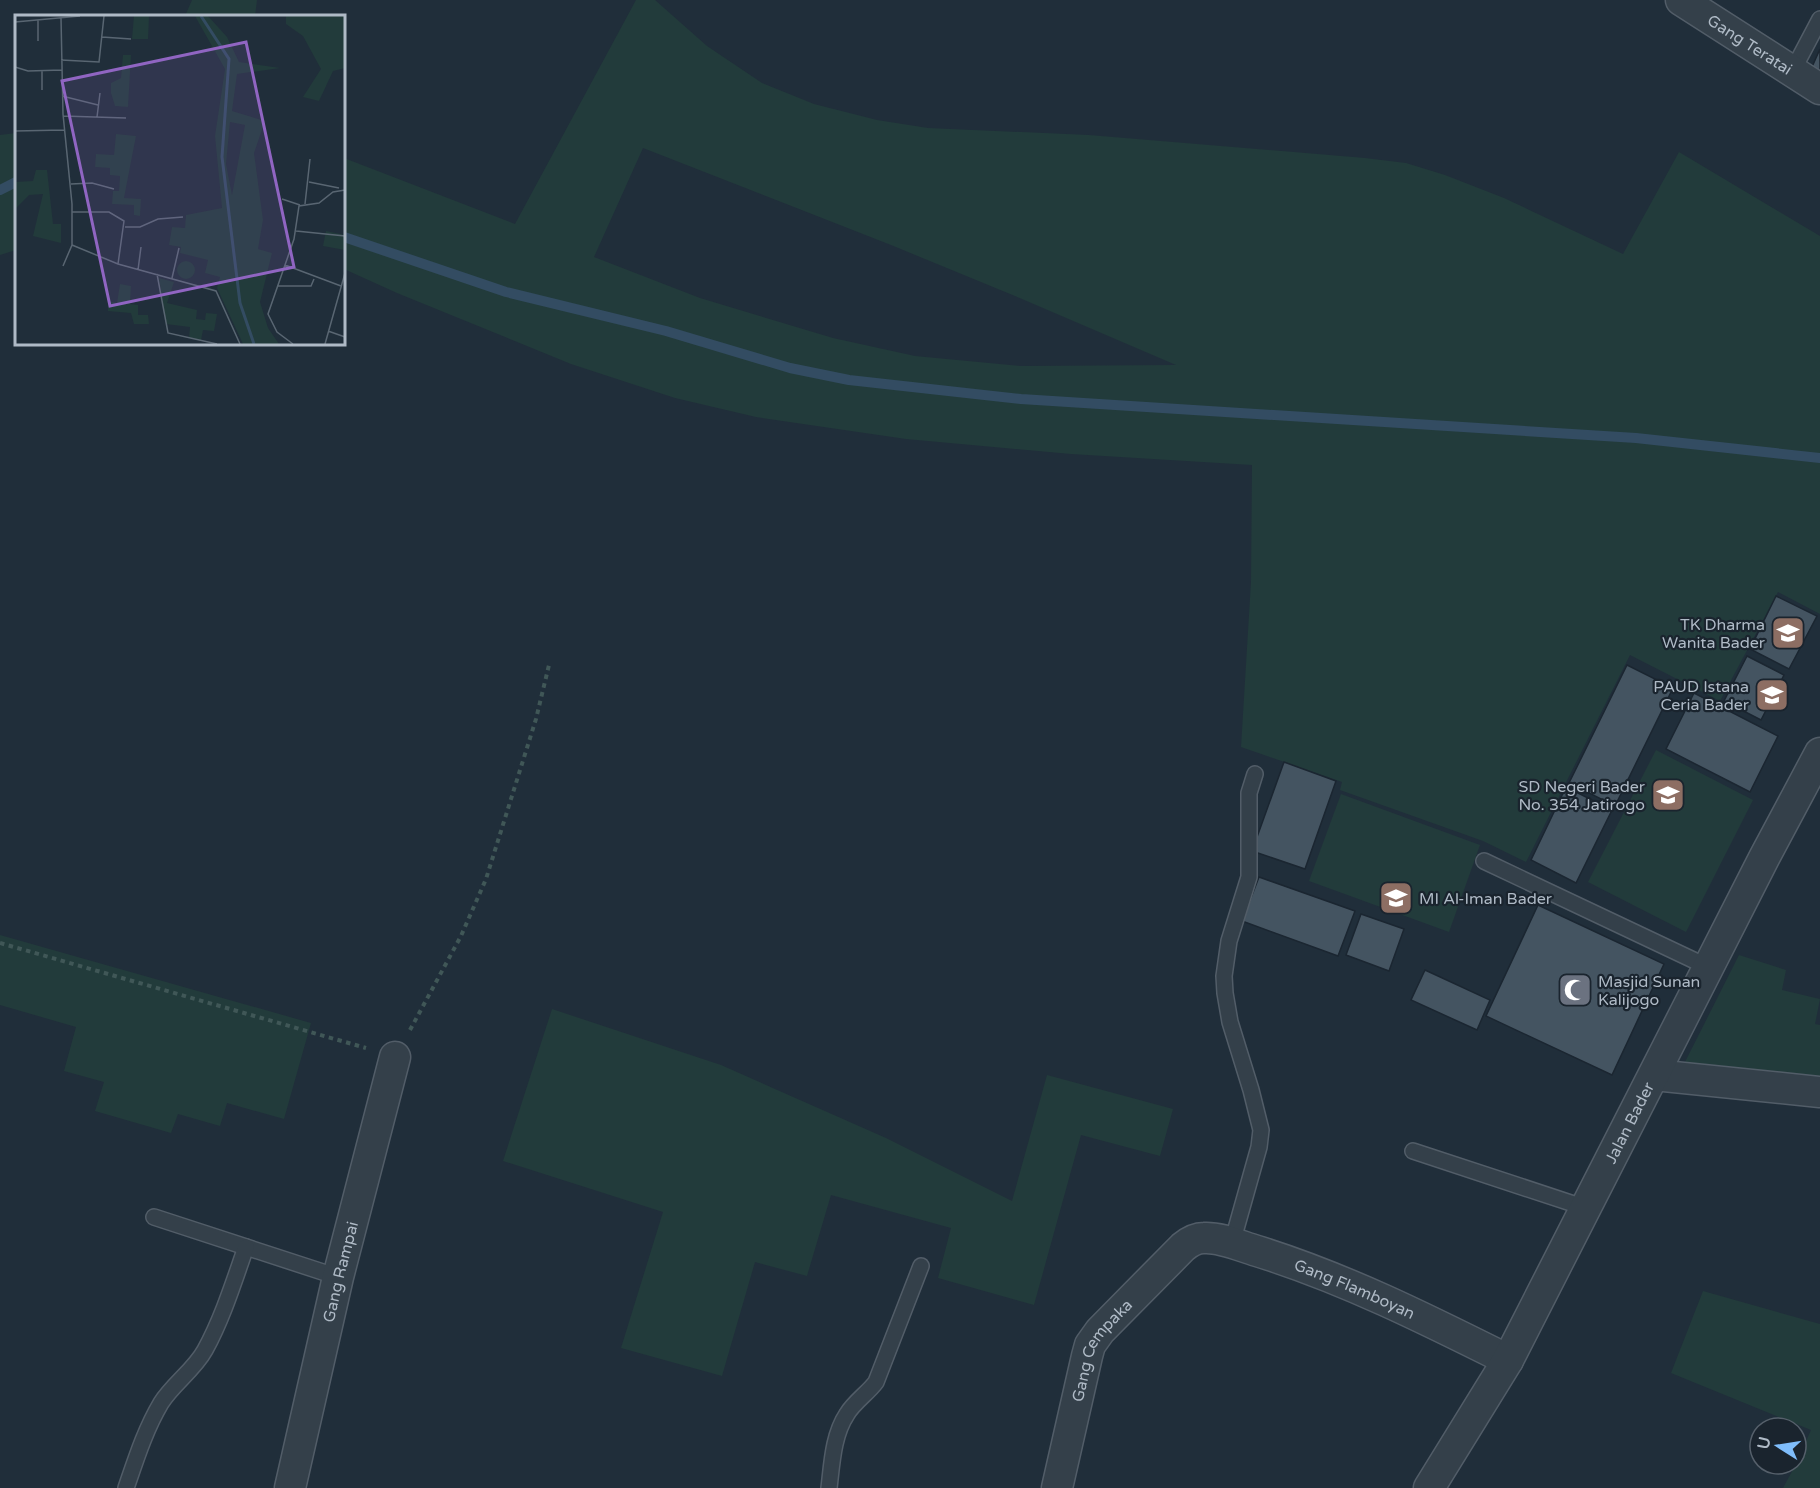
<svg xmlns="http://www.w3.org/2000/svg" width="1820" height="1488" font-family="'Varela Round',sans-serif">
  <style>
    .green { fill: #223b3b; fill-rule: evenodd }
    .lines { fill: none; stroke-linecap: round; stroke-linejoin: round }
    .stream { stroke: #334c62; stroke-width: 10 }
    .building { fill: #445461; stroke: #1b2631; stroke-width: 1.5 }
    .service-casing { stroke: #525d68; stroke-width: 18 }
    .minor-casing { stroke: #525d68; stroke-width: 33 }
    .path { stroke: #405757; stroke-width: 4; stroke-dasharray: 4.5 4.5; stroke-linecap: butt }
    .service { stroke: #34404a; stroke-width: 15 }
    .minor { stroke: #34404a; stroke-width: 30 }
    .labels { text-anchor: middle; stroke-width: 4.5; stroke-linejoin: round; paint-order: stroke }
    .street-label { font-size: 16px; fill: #afbac6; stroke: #1a242e }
    .poi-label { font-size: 16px; fill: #afbac6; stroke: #1a242e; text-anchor: end }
    .inset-river { fill: none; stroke: #334c62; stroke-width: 3 }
    .inset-road { fill: none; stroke: #596672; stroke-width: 1.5 }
    .view { fill: #9065c2; fill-opacity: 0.15; stroke: #9065c2; stroke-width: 3 }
    .inset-edge { fill: none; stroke: #afbac6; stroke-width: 3 }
  </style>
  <rect width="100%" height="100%" fill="#202e3a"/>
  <g class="green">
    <path d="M 192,0 L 257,0 L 255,16 L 185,16 Z"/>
    <path d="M 636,0 L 655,0 L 707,46 L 762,83 L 814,104 L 877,120 L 928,128 L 1089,135 L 1365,158 L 1406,163 L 1445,175 L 1504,198 L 1623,254 L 1679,152 L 1820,236 L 1820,614 L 1778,592 L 1720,701 L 1630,655 L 1526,862 L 1483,841 L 1340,790 L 1342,782 L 1241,747 L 1251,582 L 1252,465 L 1071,454 L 906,439 L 756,417 L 675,398 L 571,364 L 397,293 L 344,269 L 344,158 L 515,224 ZM 643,148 L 891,245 L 1022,299 L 1176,365 L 1020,366 L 915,356 L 833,338 L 700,298 L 594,257 Z"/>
    <path d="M 16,133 L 16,250 L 0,255 L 0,135 Z"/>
    <path d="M 1656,750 L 1753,800 L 1686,932 L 1588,882 Z"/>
    <path d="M 1341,794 L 1480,845 L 1449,932 L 1309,881 Z"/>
    <path d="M 0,935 L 311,1023 L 284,1119 L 227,1103 L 220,1126 L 178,1114 L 171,1133 L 95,1111 L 104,1082 L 64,1071 L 76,1027 L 0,1005 Z"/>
    <path d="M 1739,955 L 1786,970 L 1782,990 L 1820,999 L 1815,1024 L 1820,1025 L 1820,1076 L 1685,1062 Z"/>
    <path d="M 552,1009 L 721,1065 L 886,1138 L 1012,1201 L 1047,1075 L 1173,1109 L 1160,1156 L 1081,1135 L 1034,1305 L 938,1278 L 951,1228 L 831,1195 L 807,1276 L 755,1262 L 722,1376 L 621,1348 L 663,1212 L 503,1161 Z"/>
    <path d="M 1703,1291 L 1820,1324 L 1820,1488 L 1783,1488 L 1796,1464 L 1811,1430 L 1671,1373 Z"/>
  </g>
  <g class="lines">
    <g class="stream">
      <path d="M 0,190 L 16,182"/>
      <path d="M 344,237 L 506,292 L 666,331 L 790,368 L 849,380 L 1021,399 L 1636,438 L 1820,458"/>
    </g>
  </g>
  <g class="building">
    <path d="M 1820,49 L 1820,71 L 1812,67 Z"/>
    <path d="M 1776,596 L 1817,616 L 1789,669 L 1750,649 Z"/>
    <path d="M 1747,656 L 1784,675 L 1761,720 L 1724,701 Z"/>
    <path d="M 1627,665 L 1673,688 L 1615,806 L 1569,783 Z"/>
    <path d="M 1694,693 L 1778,736 L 1750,792 L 1666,749 Z"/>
    <path d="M 1284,762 L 1336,781 L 1305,869 L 1252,851 Z"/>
    <path d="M 1566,787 L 1612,810 L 1576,883 L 1531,860 Z"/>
    <path d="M 1259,877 L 1355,911 L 1338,956 L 1242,921 Z"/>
    <path d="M 1538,905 L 1664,964 L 1612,1075 L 1486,1016 Z"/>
    <path d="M 1361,914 L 1404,929 L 1389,971 L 1346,955 Z"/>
    <path d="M 1425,970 L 1490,1000 L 1477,1030 L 1411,1000 Z"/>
  </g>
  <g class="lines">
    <defs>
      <g id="service">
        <path d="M 1792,72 L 1820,19"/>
        <path d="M 1484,861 L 1708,967"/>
        <path d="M 1413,1151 L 1586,1208"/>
        <path d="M 154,1217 L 338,1277"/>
        <path d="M 1232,1243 L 1259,1147 L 1261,1130 L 1251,1090 L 1230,1022 L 1225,993 L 1224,976 L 1229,941 L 1249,877 L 1249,793 L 1255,774"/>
        <path d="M 126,1488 C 136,1459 145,1430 161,1403 C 173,1384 194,1370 205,1350 C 223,1317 234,1281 246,1247"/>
        <path d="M 829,1488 C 832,1463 833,1435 847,1414 C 854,1402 868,1393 876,1382 L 921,1266"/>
      </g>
      <g id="minor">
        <path id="s1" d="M 1681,0 L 1820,89"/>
        <path d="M 1654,1075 L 1820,1092"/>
        <path id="s2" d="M 290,1488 L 338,1277 L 395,1057"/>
        <path id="s3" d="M 1057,1488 L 1087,1356 L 1090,1345 L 1100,1331 L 1183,1247 C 1189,1242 1196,1238 1204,1238 C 1221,1237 1240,1246 1257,1251 C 1344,1278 1426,1319 1508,1360"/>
        <path id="s4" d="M 1429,1488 L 1508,1360 L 1764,858 L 1820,753"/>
      </g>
    </defs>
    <use href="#service" class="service-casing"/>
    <use href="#minor" class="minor-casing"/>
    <g class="path">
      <path d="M 0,943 L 366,1048"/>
      <path d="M 410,1030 L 461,936 L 486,879 L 536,719 L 549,665"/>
    </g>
    <use href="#service" class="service"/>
    <use href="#minor" class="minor"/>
  </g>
  <defs>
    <symbol id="school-square" viewBox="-11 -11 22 22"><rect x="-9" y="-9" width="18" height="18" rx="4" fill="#8d6e63" stroke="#1a242e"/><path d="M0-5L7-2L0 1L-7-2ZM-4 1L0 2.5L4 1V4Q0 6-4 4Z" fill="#fff"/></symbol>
    <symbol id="mosque-square" viewBox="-11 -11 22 22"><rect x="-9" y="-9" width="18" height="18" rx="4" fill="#6b7280" stroke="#1a242e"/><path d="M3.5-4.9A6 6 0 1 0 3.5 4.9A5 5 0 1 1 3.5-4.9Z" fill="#fff"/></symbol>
  </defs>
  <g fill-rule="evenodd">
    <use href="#school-square" x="1769" y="614" width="38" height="38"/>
    <use href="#school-square" x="1753" y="676" width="38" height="38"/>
    <use href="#school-square" x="1649" y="776" width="38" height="38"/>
    <use href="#school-square" x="1377" y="879" width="38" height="38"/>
    <use href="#mosque-square" x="1556" y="971" width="38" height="38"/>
  </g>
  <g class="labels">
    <g class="street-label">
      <text dy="6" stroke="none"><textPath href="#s1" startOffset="82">Gang Teratai</textPath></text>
      <text dy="6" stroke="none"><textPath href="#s4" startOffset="417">Jalan Bader</textPath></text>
      <text dy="6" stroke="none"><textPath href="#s2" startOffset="222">Gang Rampai</textPath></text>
      <text dy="6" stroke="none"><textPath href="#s3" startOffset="465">Gang Flamboyan</textPath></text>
      <text dy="6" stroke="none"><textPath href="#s3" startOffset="147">Gang Cempaka</textPath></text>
    </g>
    <g class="poi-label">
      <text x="1765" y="630">TK Dharma<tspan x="1765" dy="18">Wanita Bader</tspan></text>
      <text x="1749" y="692">PAUD Istana<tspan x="1749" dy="18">Ceria Bader</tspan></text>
      <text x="1645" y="792">SD Negeri Bader<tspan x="1645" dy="18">No. 354 Jatirogo</tspan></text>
      <text x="1419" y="904" text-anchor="start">MI Al-Iman Bader</text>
      <text x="1598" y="987" text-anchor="start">Masjid Sunan<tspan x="1598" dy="18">Kalijogo</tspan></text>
    </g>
  </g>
  <g transform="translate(15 15)">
    <rect width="330" height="330" fill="#202e3a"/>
    <path d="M 119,1 L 134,1 L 133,24 L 117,24 ZM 180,1 L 193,1 L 212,22 L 224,47 L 265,53 L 222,59 L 217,96 L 250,106 L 239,138 L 248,205 L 243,234 L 257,238 L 245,287 L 253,313 L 264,329 L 228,329 L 202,273 L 205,262 L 190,258 L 193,245 L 165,238 L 166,232 L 154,230 L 157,212 L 170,213 L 171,200 L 207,193 L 200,121 L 210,54 ZM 215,107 L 230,110 L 217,180 L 211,149 ZM 271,1 L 330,1 L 330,53 L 318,56 L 304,86 L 288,82 L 306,54 L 288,21 L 271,9 ZM 108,40 L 116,40 L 113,92 L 100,91 L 96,78 L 96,68 L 106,63 ZM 101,119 L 121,121 L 109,183 L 126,184 L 125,201 L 119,200 L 119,190 L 97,189 L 98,176 L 104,176 L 105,161 L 95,160 L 95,153 L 80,152 L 81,139 L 99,140 ZM 21,155 L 32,155 L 38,209 L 46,209 L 46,228 L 18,221 L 28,179 L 14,180 L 0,194 L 0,167 L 18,166 ZM 311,216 L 330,220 L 330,235 L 308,231 ZM162 255a9 9 0 1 1 18 0a9 9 0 1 1-18 0ZM 144,263 L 159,267 L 152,288 L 182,295 L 181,304 L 190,305 L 191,298 L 202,299 L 199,316 L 188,315 L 186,325 L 174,323 L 175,312 L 151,309 ZM 105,269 L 116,271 L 115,289 L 123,290 L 123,300 L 133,300 L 134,309 L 119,309 L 116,298 L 93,296 L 93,286 L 102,288 Z" fill="#223b3b" fill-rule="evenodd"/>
    <path class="inset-river" d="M 186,1 L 214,44 L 207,142 L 225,288 L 239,329"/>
    <path class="inset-road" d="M 46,3 L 48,99 L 57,189 L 57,230 L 48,251M 23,5 L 23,26M 0,7 L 65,1M 87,22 L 116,24M 46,45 L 84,47 L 89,1M 0,52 L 13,56 L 47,55M 27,75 L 27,55M 47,81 L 83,90M 48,101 L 111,103M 82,102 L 85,78M 0,116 L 49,115M 294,167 L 324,173M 56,169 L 77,168 L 99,174M 267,184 L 285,190M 290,189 L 295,144M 57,197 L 94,197 L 109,206 L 103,249M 110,212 L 125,212 L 143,204 L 168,202M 281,216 L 330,221M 57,230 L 103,249 L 201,276 L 225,329M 270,250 L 326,271M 123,255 L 126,232M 142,259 L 153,318 L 202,329M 157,263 L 164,233M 262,271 L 296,271 L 299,264M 313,316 L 330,322M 278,329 L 262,317 L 253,299 L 279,224 L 284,191 L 304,188 L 318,177 L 330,175M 310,329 L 330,258"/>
    <path class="view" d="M 231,27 L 279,252 L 95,291 L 47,66 Z"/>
    <rect width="330" height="330" class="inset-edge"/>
  </g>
  <g transform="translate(1778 1446) rotate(282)"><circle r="28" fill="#1a242e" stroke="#56606b" stroke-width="1.5"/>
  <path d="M0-4.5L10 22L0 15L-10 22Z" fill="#7fbdfb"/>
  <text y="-9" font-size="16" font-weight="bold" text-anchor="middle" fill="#afbac6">U</text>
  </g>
</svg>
